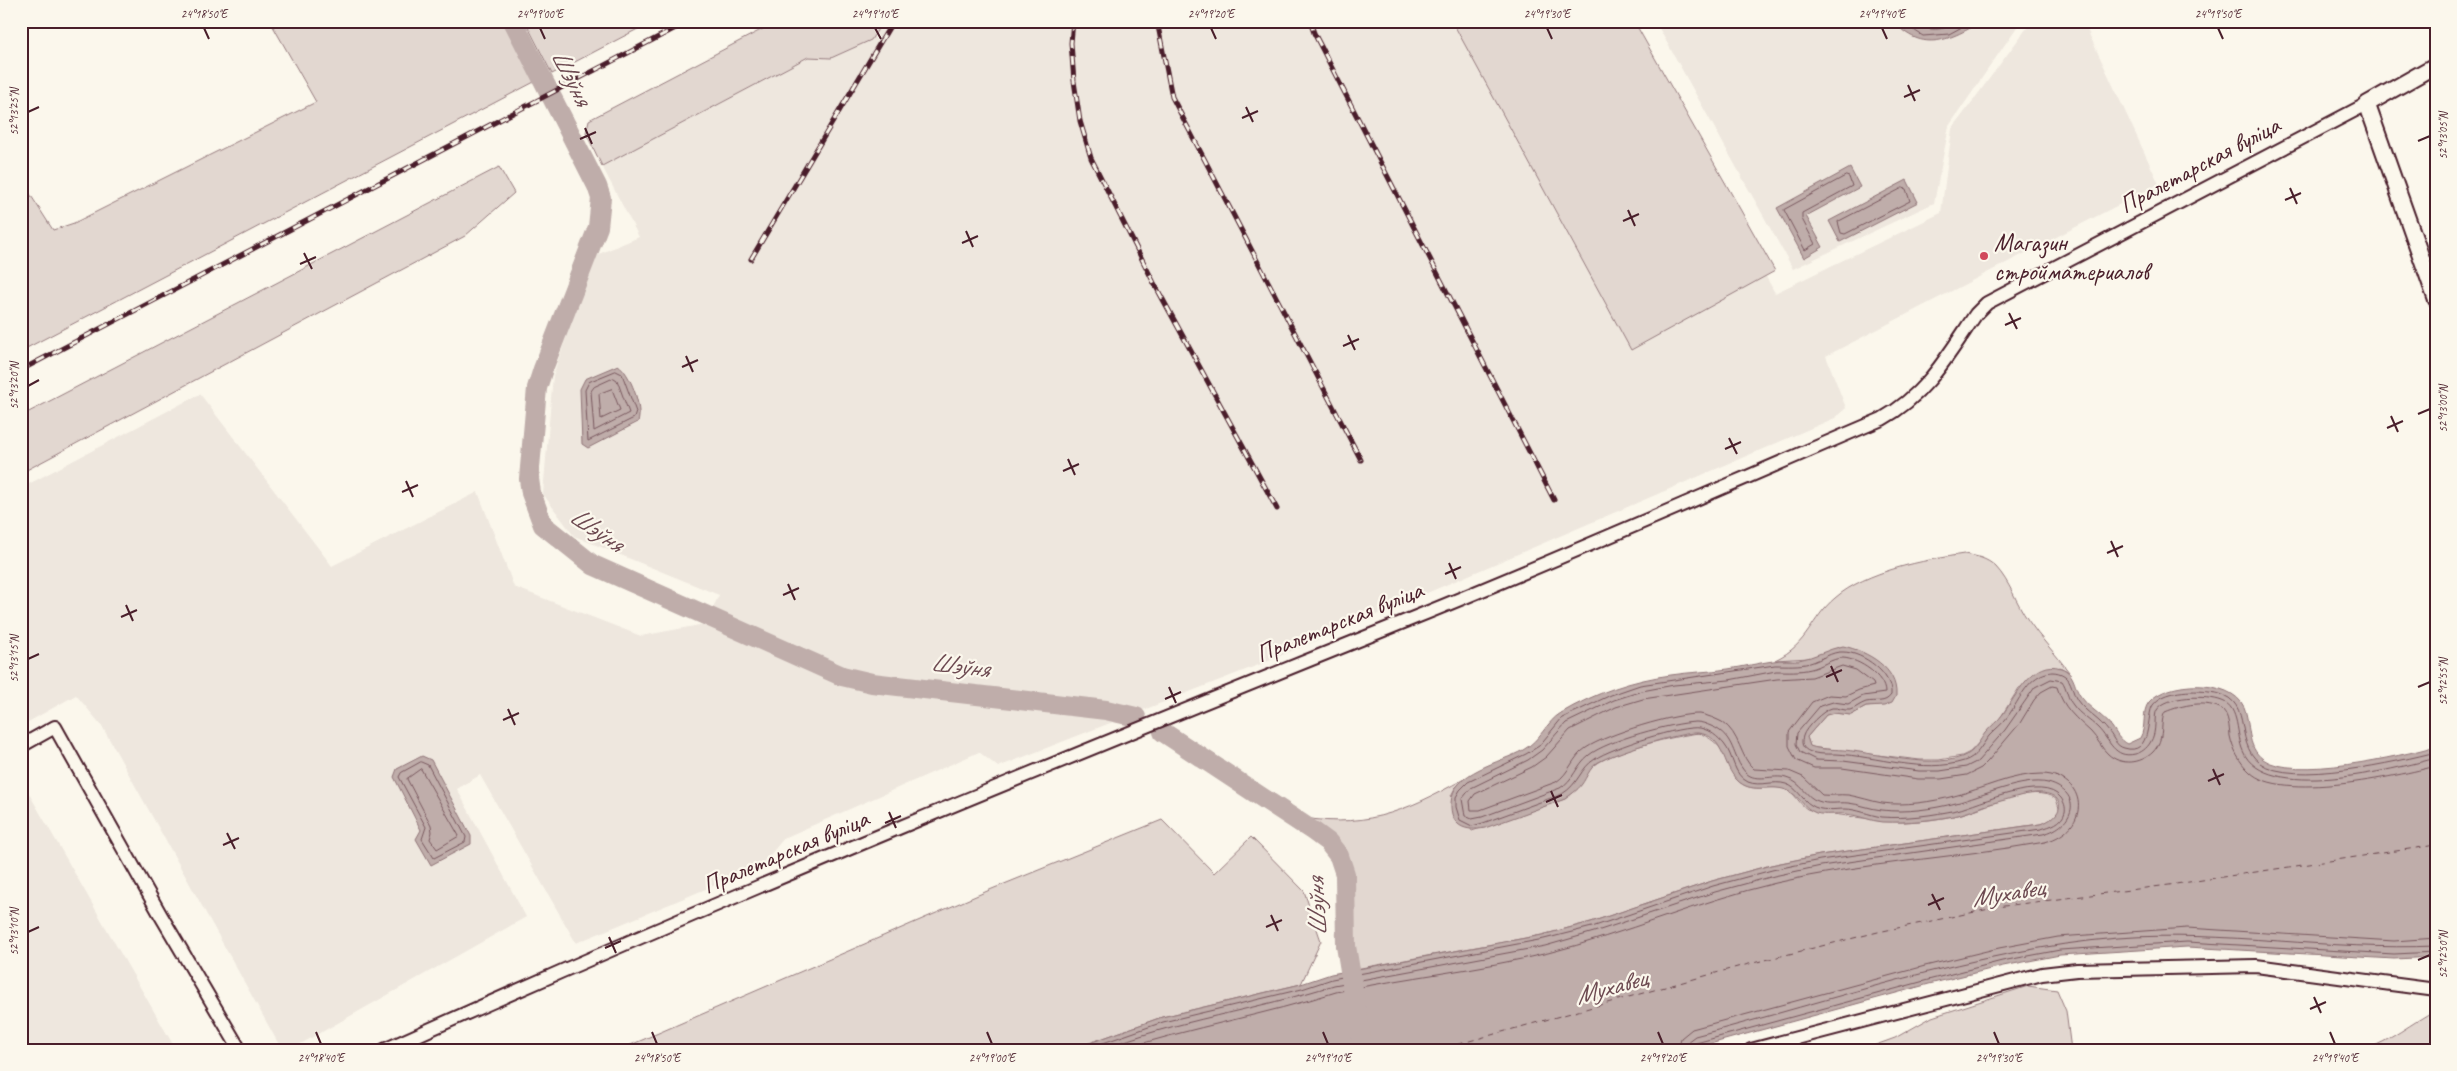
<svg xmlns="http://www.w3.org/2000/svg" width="2457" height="1071" font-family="Caveat,sans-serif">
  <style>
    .built { fill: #eee7de }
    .green { fill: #e2d7d0; stroke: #967b7e }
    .water { fill: #bfadaa; stroke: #907477 }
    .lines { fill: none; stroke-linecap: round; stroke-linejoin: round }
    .shore { stroke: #79585e; stroke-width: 1 }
    .river { stroke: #bfadaa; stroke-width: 20 }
    .ferry { stroke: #6d4a51; stroke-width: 1; stroke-dasharray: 6 5; stroke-linecap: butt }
    .minor-casing { stroke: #4a1f2b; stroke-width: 16 }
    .major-casing { stroke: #4a1f2b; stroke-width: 19 }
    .minor { stroke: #fbf7ec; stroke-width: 12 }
    .major { stroke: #fbf7ec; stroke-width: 15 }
    .rail-casing { stroke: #4a1f2b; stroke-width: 5 }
    .rail { stroke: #fbf7ec; stroke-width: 3; stroke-dasharray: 9; stroke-linecap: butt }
    .ticks { fill: none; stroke: #4a1f2b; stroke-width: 2 }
    .poi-dot { fill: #d1495b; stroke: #fbf7ec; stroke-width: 2 }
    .labels { text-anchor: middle; stroke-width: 4.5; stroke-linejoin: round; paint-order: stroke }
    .street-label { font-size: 25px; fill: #4a1f2b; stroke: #fbf7ec }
    .poi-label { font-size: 25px; fill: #4a1f2b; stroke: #fbf7ec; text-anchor: start }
    .water-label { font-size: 26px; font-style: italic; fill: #6d4a51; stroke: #fbf7ec }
    .neatline { fill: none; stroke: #4a1f2b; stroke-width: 2 }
    .ticks-label { font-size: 12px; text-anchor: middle; fill: #4a1f2b }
  </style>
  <rect width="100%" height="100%" fill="#fbf7ec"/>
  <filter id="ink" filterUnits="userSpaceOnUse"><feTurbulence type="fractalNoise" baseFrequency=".02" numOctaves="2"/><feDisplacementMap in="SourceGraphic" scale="10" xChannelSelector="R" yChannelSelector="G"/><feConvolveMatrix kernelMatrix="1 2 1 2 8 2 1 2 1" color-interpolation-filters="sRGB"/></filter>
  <g filter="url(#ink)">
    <g class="built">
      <path d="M 883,21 L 1625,21 L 1775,293 L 1941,213 L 1952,129 L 2032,21 L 2083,21 L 2159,184 L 1826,356 L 1846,408 L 1835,418 L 1266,662 L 998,767 L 979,752 L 784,838 L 761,866 L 576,943 L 480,775 L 457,789 L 526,917 L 290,1050 L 282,1050 L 102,726 L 76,695 L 21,726 L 21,488 L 200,394 L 332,566 L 478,492 L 514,587 L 641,636 L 705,624 L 719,595 L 574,536 L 543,494 L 553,375 L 594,256 L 639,237 L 602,166 L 808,57 L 831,58 L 871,40 Z"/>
      <path d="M 1655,21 L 2021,21 L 1949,126 L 1934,203 L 1793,269 Z"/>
      <path d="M 24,785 L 175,1048 L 21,1050 L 21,786 Z"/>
    </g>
    <g class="green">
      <path d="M 270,21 L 505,21 L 536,81 L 21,351 L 21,180 L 53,230 L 74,223 L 316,102 Z"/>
      <path d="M 525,21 L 653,21 L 552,74 Z"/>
      <path d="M 778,21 L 883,21 L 871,40 L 831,58 L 808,57 L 602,166 L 586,133 L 589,120 Z"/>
      <path d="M 1452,21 L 1634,21 L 1775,271 L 1631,350 Z"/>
      <path d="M 499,167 L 514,193 L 465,236 L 21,473 L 21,416 Z"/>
      <path d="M 1964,554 C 1976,556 1987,558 1996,567 C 2010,582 2016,603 2028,620 C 2040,638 2056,654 2069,672 L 2060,667 L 2019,688 L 1997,723 L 1970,752 L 1962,756 L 1939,760 L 1920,760 L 1810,747 L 1807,737 L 1826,715 L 1834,713 L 1851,715 L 1866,707 L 1875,706 L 1864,653 L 1843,647 L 1809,658 L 1775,660 C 1809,644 1810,619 1835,598 C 1866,571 1924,560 1964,554 Z"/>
      <path d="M 1699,733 C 1718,741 1722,749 1730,768 C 1733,772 1734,778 1738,781 C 1753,794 1769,784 1785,789 C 1796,793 1798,803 1807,809 C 1813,812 1896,823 1905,822 C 1923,821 1941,819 1958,815 C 1983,809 2033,782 2056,799 L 2060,811 L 2050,821 L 2040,824 L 1820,855 L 1771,865 L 1712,881 L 1591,922 L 1542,935 L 1350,970 L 1346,946 L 1345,874 L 1339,856 L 1328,842 L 1289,815 C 1362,831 1402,813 1464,779 L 1455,788 L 1451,796 L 1472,831 L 1565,799 C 1583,787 1581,776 1595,765 C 1614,750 1674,736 1699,733 Z"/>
      <path d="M 1162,820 L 1214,873 L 1251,837 L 1304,891 L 1321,941 L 1301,984 L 1162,1017 L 1070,1050 L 619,1050 L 992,889 Z"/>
      <path d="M 2028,986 L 2057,990 L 2066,1011 L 2071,1050 L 1862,1050 L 1895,1038 L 1932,1017 Z"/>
      <path d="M 2436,1010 L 2436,1050 L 2364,1050 C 2391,1041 2411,1023 2436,1010 Z"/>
    </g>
    <g class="water">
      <path d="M 1893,21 L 1983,21 C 1951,39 1923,55 1893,21 Z"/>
      <path d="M 1850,168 L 1860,187 L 1806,216 L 1823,247 L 1804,258 L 1777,208 Z"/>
      <path d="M 1907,180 L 1918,202 L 1840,242 L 1829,221 Z"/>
      <path d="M 618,365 C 630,372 643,408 638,422 L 588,448 L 582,444 L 580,389 L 585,379 Z"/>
      <path d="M 1843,646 C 1867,651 1898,668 1896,696 L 1892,703 L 1884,706 L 1866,707 L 1851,715 L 1834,713 L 1826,715 L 1807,737 L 1810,746 C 1821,750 1832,749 1844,750 C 1878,753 1937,771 1968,754 C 1976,749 1980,740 1985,733 C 1991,726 1998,721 2003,714 C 2016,697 2032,658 2061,668 C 2076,673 2073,688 2082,698 C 2090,709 2104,716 2112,727 C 2117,734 2119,740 2127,744 L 2140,738 C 2147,726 2141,712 2149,702 C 2166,681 2231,678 2244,707 C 2251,724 2246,747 2263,759 C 2292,781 2402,756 2436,746 L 2436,957 L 2394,959 L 2187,947 L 2060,955 L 2003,966 L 1929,984 L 1688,1050 L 1070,1050 L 1162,1017 L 1301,984 L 1331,974 L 1542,935 L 1591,922 L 1712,881 L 1771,865 L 1820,855 L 2040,824 C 2064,817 2067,795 2042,793 C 2029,792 2013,798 2001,801 C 1986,804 1973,811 1958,815 C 1934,820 1908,823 1883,822 C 1870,821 1858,815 1846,814 C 1836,813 1826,816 1816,813 C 1802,808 1798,792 1783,789 C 1767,785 1751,794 1737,780 C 1722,765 1725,736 1698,733 C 1680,732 1613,753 1597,763 C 1589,769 1587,777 1582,784 C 1577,791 1571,794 1565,799 L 1485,828 C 1465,832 1450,826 1451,803 C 1452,771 1501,763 1523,750 C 1541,740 1546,722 1561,713 C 1595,693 1632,680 1671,675 C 1690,672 1709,672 1728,669 C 1743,667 1758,663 1773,661 C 1782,659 1791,661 1799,660 C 1815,657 1828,649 1843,646 Z"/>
      <path d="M 422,756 L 431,760 L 471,836 L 471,844 L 431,865 L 416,839 L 421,830 L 394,777 L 397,769 Z"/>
    </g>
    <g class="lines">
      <g class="shore">
        <path d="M 1900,21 L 1923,36 L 1949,34 L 1973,21"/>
        <path d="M 1912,21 C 1929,33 1942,31 1960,21"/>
        <path d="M 1846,176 L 1849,177 L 1852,186 L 1802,213 L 1802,219 L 1815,244 L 1805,250 L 1784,210 Z"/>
        <path d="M 1903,188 L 1906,189 L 1910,201 L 1845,234 L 1841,233 L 1838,222 Z"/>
        <path d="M 616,371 L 622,374 L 636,412 L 634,418 L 588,441 L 585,390 L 589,382 Z"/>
        <path d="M 614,378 L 617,380 L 629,413 L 594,431 L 591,391 L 594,387 Z"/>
        <path d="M 612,389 L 620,410 L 601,419 L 599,394 Z"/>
        <path d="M 421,762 L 428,765 L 466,837 L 465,842 L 434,858 L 422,839 L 426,827 L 399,777 L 401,773 Z"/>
        <path d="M 421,769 L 459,836 L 437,849 L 430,839 L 432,832 L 431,825 L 407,779 Z"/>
        <path d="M 1083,1050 L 1163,1022 L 1302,989 L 1332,979 L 1544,939 L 1592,927 L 1713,886 L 1772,870 L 1820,860 L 2041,829 C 2051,826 2062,823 2065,812 C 2066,807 2064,802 2061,798 C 2043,774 1980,804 1957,810 C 1933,815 1906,819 1882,817 C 1869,815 1857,809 1845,809 C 1834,809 1821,812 1811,805 C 1801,799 1798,788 1786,784 C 1774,780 1760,787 1748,782 C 1733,775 1734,756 1724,744 C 1718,737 1710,730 1700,728 C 1681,725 1611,748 1595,759 C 1580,768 1579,784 1562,794 L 1483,823 L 1472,826 L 1460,820 L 1456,807 L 1456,797 L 1460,790 L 1468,782 L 1526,754 L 1539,746 L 1562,718 L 1611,695 L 1640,685 L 1775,665 C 1787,665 1799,666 1810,663 C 1821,660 1832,651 1843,652 C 1863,652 1893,674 1891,695 C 1885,704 1876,700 1866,702 C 1860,704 1856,708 1850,710 C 1843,711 1838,707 1832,708 C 1823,710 1805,728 1803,736 C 1796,756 1825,754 1836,754 C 1877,756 1923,774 1964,761 C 1977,757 1981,746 1989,736 C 1995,729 2003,724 2008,716 C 2020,700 2028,674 2052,672 C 2056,672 2061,673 2065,676 C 2072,681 2072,692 2077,700 C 2085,712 2100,719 2109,732 C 2114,738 2116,746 2124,748 C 2153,757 2146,714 2153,705 C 2164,690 2192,690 2209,692 C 2257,696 2231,741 2260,763 C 2291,787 2400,761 2436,752"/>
        <path d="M 1100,1050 C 1176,1020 1257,1010 1334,985 L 1545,946 L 1594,932 L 1715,892 L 1774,876 L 1821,866 L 2043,834 C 2075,826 2084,793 2048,783 C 2024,777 1980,797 1956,803 C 1933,809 1905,813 1882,810 C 1870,809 1860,804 1848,803 C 1838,802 1828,805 1818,801 C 1806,798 1802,782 1786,778 C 1773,774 1756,783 1746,773 C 1731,757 1736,736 1711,726 C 1706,724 1702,722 1696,722 C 1672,723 1608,740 1589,755 C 1576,765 1574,780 1560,788 L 1482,817 L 1472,819 L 1465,816 L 1462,799 L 1471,788 L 1528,760 L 1542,750 L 1566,723 L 1614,700 L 1642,691 L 1674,685 L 1729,680 L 1776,671 C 1788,671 1799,672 1811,669 C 1821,667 1832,658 1843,658 C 1859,659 1885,676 1885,693 L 1863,696 L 1848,704 L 1833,702 L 1820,706 L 1797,733 L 1796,744 L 1800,752 L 1816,760 L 1843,761 L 1919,771 L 1940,771 L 1966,767 L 1978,761 L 2005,730 L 2035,687 L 2051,679 L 2062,681 C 2067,688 2067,698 2073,705 C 2079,714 2090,720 2098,728 C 2110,740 2114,759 2135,754 C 2141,753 2147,748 2150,743 C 2158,731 2153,716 2157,710 C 2166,695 2207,695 2222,701 C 2240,707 2236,736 2243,751 C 2264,803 2395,769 2436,758"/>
        <path d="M 1121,1050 C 1192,1027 1265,1015 1336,992 C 1406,977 1478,970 1548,953 C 1625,934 1699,901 1776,883 C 1864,862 1956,858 2045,842 C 2093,829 2087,775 2042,774 C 2011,774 1983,789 1954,796 C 1932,802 1904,806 1882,803 C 1871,801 1860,797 1848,795 C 1839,794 1831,796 1822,795 L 1803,777 L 1789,771 L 1754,769 C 1740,758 1740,733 1722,722 C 1716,719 1707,715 1700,714 C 1676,713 1607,734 1586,748 C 1572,757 1570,773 1556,782 L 1480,810 L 1471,810 L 1470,801 L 1475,794 L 1532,767 L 1546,757 L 1570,730 L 1616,707 L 1643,699 L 1777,679 L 1812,677 L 1842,666 L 1856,670 L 1873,683 L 1874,686 L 1859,690 L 1846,696 L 1829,695 L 1812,702 L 1789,732 L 1789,746 L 1796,760 L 1814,768 L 1842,768 L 1918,779 L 1941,779 L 1967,775 L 1981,768 L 1988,761 L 2020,723 L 2034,700 L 2041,692 L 2052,686 L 2057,687 C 2063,708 2076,718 2091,732 C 2098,739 2101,748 2108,754 C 2121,766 2141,764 2153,752 C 2166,738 2159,723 2165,712 C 2182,705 2207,699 2223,710 C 2229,717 2229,727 2230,736 C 2233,750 2239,762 2250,772 C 2280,802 2398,776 2436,766"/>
        <path d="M 1678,1050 L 1681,1038 L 1692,1029 L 1925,966 L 1999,948 L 2058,937 L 2187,928 L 2394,941 L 2436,938"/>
        <path d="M 1686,1050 L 1687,1042 L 1695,1036 C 1834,1000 1974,950 2118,938 C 2225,930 2330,951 2436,946"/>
        <path d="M 1692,1050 L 1696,1043 L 1928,980 L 2002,961 L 2060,950 L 2187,942 L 2394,954 L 2436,952"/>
      </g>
      <g class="river">
        <path d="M 513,21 L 597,186 L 601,198 L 598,227 L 543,369 L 537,388 L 529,479 L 531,493 L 543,525 L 593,565 L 842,676 L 872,683 L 1106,710 L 1136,717"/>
        <path d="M 1163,732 L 1313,831 L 1328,842 L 1339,856 L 1345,874 L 1346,946 L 1363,1050"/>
      </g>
      <path class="ferry" d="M 1437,1050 L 1741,966 L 1878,932 L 2004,906 L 2169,885 L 2436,845"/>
      <defs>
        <g id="minor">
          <path d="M 21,746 L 55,727 L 160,914 L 240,1050"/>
          <path d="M 384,1050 C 724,897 1070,756 1416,617 C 1572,554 1727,485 1882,419 C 1927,394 1948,355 1976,314 L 1987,303 L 2367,104"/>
          <path d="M 1751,1050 L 2042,974 L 2077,970 L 2256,966 L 2436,990"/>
        </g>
        <path id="major" d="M 2436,65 L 2367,104 L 2436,299"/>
      </defs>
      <use href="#minor" class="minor-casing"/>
      <use href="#major" class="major-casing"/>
      <use href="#minor" class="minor"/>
      <use href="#major" class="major"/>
      <defs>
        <g id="rail">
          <path d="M 1073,21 L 1071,43 L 1074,81 L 1080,121 L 1091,158 L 1154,283 L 1277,509"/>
          <path d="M 1157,21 L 1172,97 L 1361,460"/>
          <path d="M 1310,21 L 1314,33 L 1554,500"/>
          <path d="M 751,259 L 893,21"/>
          <path d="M 21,370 L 689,21"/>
        </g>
      </defs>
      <use href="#rail" class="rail-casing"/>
      <use href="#rail" class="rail"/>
    </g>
  </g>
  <path class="ticks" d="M 204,28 L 209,39M 540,28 L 545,39M 875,28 L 881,39M 1211,28 L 1216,39M 1547,28 L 1552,39M 1882,28 L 1887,39M 2218,28 L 2223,39M 1908,85 L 1915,101M 1904,97 L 1920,90M 1246,107 L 1253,122M 28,112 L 39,107M 1242,118 L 1258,111M 585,128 L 592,144M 580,139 L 596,132M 2418,141 L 2430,136M 2290,188 L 2297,204M 2285,200 L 2301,193M 1628,210 L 1635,226M 1623,221 L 1639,214M 966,231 L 973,247M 962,243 L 978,236M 304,253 L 312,269M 300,264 L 316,257M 2009,313 L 2017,329M 2005,325 L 2021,318M 1348,335 L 1355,350M 1343,346 L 1359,339M 686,356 L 693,372M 682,367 L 698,360M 28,386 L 39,380M 2418,414 L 2430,409M 2391,416 L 2398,432M 2387,428 L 2403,421M 1729,438 L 1737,454M 1725,449 L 1741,442M 1068,459 L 1075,475M 1063,471 L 1079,464M 406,481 L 413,497M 402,492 L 418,485M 2111,541 L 2118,557M 2107,553 L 2123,546M 1449,563 L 1456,579M 1445,574 L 1461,567M 788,584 L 795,600M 783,595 L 799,588M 126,605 L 133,621M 121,617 L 137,610M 28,659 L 39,654M 1831,666 L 1838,682M 1826,677 L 1842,670M 1169,687 L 1176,703M 2418,687 L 2430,682M 1165,699 L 1181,692M 508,709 L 515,725M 503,720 L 519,713M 2213,769 L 2220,785M 2208,781 L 2224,774M 1551,791 L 1558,807M 1546,802 L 1562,795M 889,812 L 896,828M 885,823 L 901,816M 227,833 L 235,849M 223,845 L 239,838M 1932,894 L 1940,910M 1928,905 L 1944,898M 1271,915 L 1278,931M 1266,927 L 1282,920M 28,932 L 39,927M 609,937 L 616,953M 605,948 L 621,941M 2418,960 L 2430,955M 2314,997 L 2321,1013M 2310,1009 L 2326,1002M 316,1032 L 321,1044M 652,1032 L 657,1044M 987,1032 L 992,1044M 1323,1032 L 1328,1044M 1658,1032 L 1663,1044M 1994,1032 L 1999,1044M 2330,1032 L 2335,1044"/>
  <circle class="poi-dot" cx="1984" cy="256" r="5"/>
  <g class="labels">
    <g class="street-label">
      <text transform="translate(2199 164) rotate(-28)" y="9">Пралетарская вуліца</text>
      <text transform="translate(1339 621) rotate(-22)" y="9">Пралетарская вуліца</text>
      <text transform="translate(785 851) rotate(-23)" y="9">Пралетарская вуліца</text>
    </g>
    <g class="poi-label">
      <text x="1994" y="251">Магазин<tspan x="1994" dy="29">стройматериалов</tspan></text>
    </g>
    <g class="water-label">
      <text transform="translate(572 77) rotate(63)" y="9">Шэўня</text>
      <text transform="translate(597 529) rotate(34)" y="9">Шэўня</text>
      <text transform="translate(960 665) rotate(7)" y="9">Шэўня</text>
      <text transform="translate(2008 892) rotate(-9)" y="9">Мухавец</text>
      <text transform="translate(1316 907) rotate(-93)" y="9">Шэўня</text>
      <text transform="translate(1611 986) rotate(-15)" y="9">Мухавец</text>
    </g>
  </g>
  <rect width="2457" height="1071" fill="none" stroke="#fbf7ec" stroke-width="55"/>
  <rect x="28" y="28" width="2402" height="1016" class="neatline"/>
  <g class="ticks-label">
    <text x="204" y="18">24°18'50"E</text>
    <text x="540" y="18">24°19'00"E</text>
    <text x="875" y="18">24°19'10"E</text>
    <text x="1211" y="18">24°19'20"E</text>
    <text x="1547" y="18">24°19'30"E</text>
    <text x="1882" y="18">24°19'40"E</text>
    <text x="2218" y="18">24°19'50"E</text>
    <text transform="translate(14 112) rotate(-90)" y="4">52°13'25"N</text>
    <text transform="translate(2443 136) rotate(-90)" y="4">52°13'05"N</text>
    <text transform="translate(14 386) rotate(-90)" y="4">52°13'20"N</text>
    <text transform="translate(2443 409) rotate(-90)" y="4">52°13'00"N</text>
    <text transform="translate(14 659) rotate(-90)" y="4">52°13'15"N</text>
    <text transform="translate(2443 682) rotate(-90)" y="4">52°12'55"N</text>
    <text transform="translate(14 932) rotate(-90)" y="4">52°13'10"N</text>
    <text transform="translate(2443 955) rotate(-90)" y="4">52°12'50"N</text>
    <text x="321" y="1062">24°18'40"E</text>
    <text x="657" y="1062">24°18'50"E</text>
    <text x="992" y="1062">24°19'00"E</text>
    <text x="1328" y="1062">24°19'10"E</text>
    <text x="1663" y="1062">24°19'20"E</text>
    <text x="1999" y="1062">24°19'30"E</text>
    <text x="2335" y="1062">24°19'40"E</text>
  </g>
</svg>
